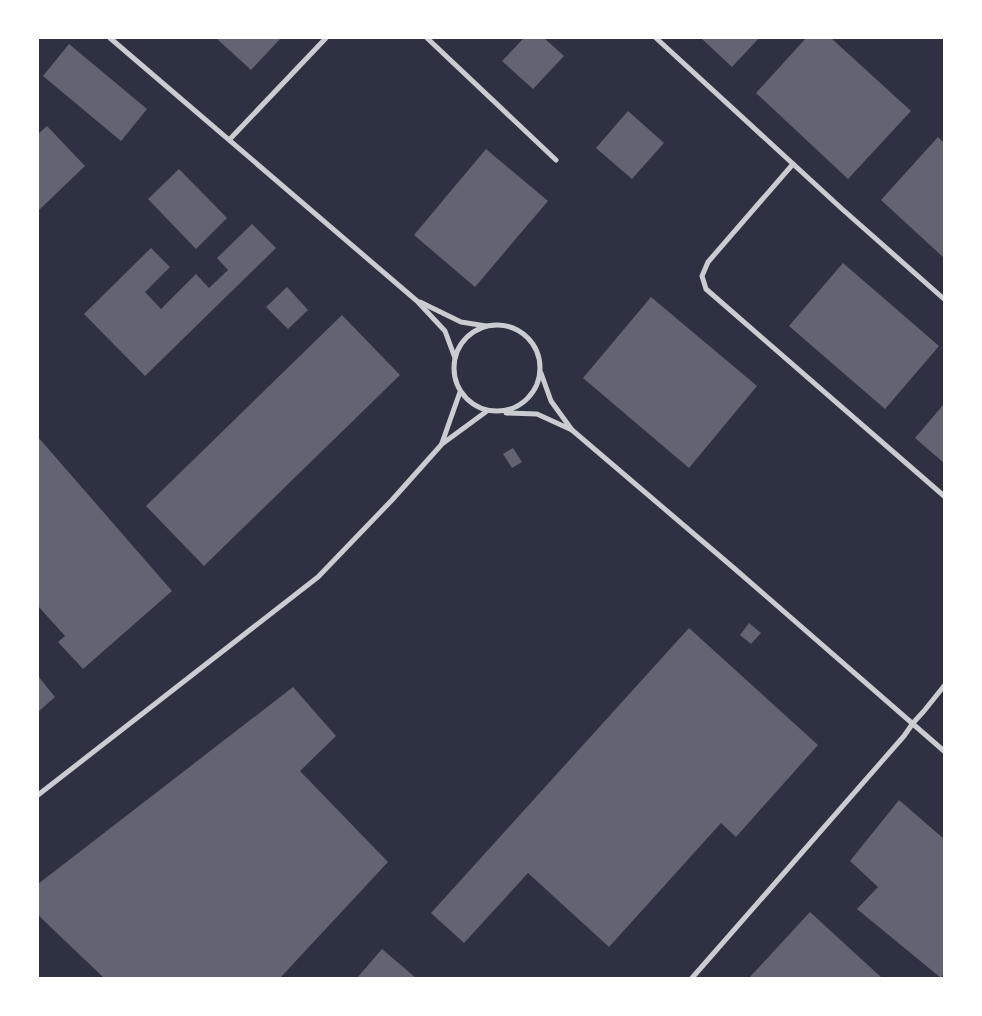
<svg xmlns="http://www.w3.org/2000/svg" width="982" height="1016" font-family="Montserrat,sans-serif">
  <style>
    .building { fill: #626471 }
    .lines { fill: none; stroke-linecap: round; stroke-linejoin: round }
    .minor { stroke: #caccd0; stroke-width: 5 }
  </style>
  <rect width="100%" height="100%" fill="#2d3142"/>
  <g class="building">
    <path d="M 216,38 L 281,38 L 251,70 Z"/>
    <path d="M 524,38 L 544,38 L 564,56 L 533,89 L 502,61 Z"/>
    <path d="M 701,38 L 759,38 L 732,67 Z"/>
    <path d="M 806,38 L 831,38 L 911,111 L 848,179 L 756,93 Z"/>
    <path d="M 69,44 L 147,109 L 121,141 L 43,76 Z"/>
    <path d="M 628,111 L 664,143 L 632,179 L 596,148 Z"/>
    <path d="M 47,126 L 85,166 L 38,211 L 38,134 Z"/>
    <path d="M 938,137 L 944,143 L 944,258 L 881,200 Z"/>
    <path d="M 486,149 L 548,201 L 475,287 L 414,235 Z"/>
    <path d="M 179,169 L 227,218 L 196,249 L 148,199 Z"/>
    <path d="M 252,224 L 276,248 L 145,376 L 84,314 L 151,248 L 170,267 L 145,292 L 161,309 L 196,274 L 209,288 L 228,270 L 217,258 Z"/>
    <path d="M 843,263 L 939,346 L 885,409 L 789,326 Z"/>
    <path d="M 287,287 L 308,310 L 288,329 L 266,307 Z"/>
    <path d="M 651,297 L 757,386 L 689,468 L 583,378 Z"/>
    <path d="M 342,315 L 400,375 L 204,566 L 146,506 Z"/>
    <path d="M 944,404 L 944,463 L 915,438 Z"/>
    <path d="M 38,437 L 172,591 L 83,669 L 58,642 L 65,636 L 38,606 Z"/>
    <path d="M 513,448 L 522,462 L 512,468 L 503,454 Z"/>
    <path d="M 749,623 L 761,633 L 751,644 L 740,635 Z"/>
    <path d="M 689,628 L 818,745 L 736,837 L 721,823 L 609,947 L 528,873 L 464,943 L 431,913 Z"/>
    <path d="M 38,676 L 55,697 L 38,712 Z"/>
    <path d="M 293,687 L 336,736 L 300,771 L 388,862 L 280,978 L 104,978 L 38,915 L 38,884 Z"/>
    <path d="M 899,800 L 944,839 L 944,973 L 941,978 L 857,909 L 878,887 L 850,861 Z"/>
    <path d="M 810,912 L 882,978 L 749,978 Z"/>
    <path d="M 382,949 L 416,978 L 357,978 Z"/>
  </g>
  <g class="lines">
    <g class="minor">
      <path d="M 110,38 L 417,301 L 445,331 L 455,358"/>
      <path d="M 427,38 L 556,160"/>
      <path d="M 656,38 L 841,208 L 944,299"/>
      <path d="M 230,139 L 326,38"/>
      <path d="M 793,164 L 708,262 L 702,276 L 706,289 L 944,496"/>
      <path d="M 420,302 L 461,322 L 486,326"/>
      <circle cx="497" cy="368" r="43"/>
      <path d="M 541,373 L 551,401 L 572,430 L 735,569 L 944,751"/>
      <path d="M 506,413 L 537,414 L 572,430"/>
      <path d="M 442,443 L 460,392"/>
      <path d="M 38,795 L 318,577 L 392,500 L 442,444 L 487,411"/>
      <path d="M 692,978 L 904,736 L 913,723 L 924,711 L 944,686"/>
    </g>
  </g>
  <rect width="982" height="1016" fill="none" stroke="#ffffff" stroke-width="78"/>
</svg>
